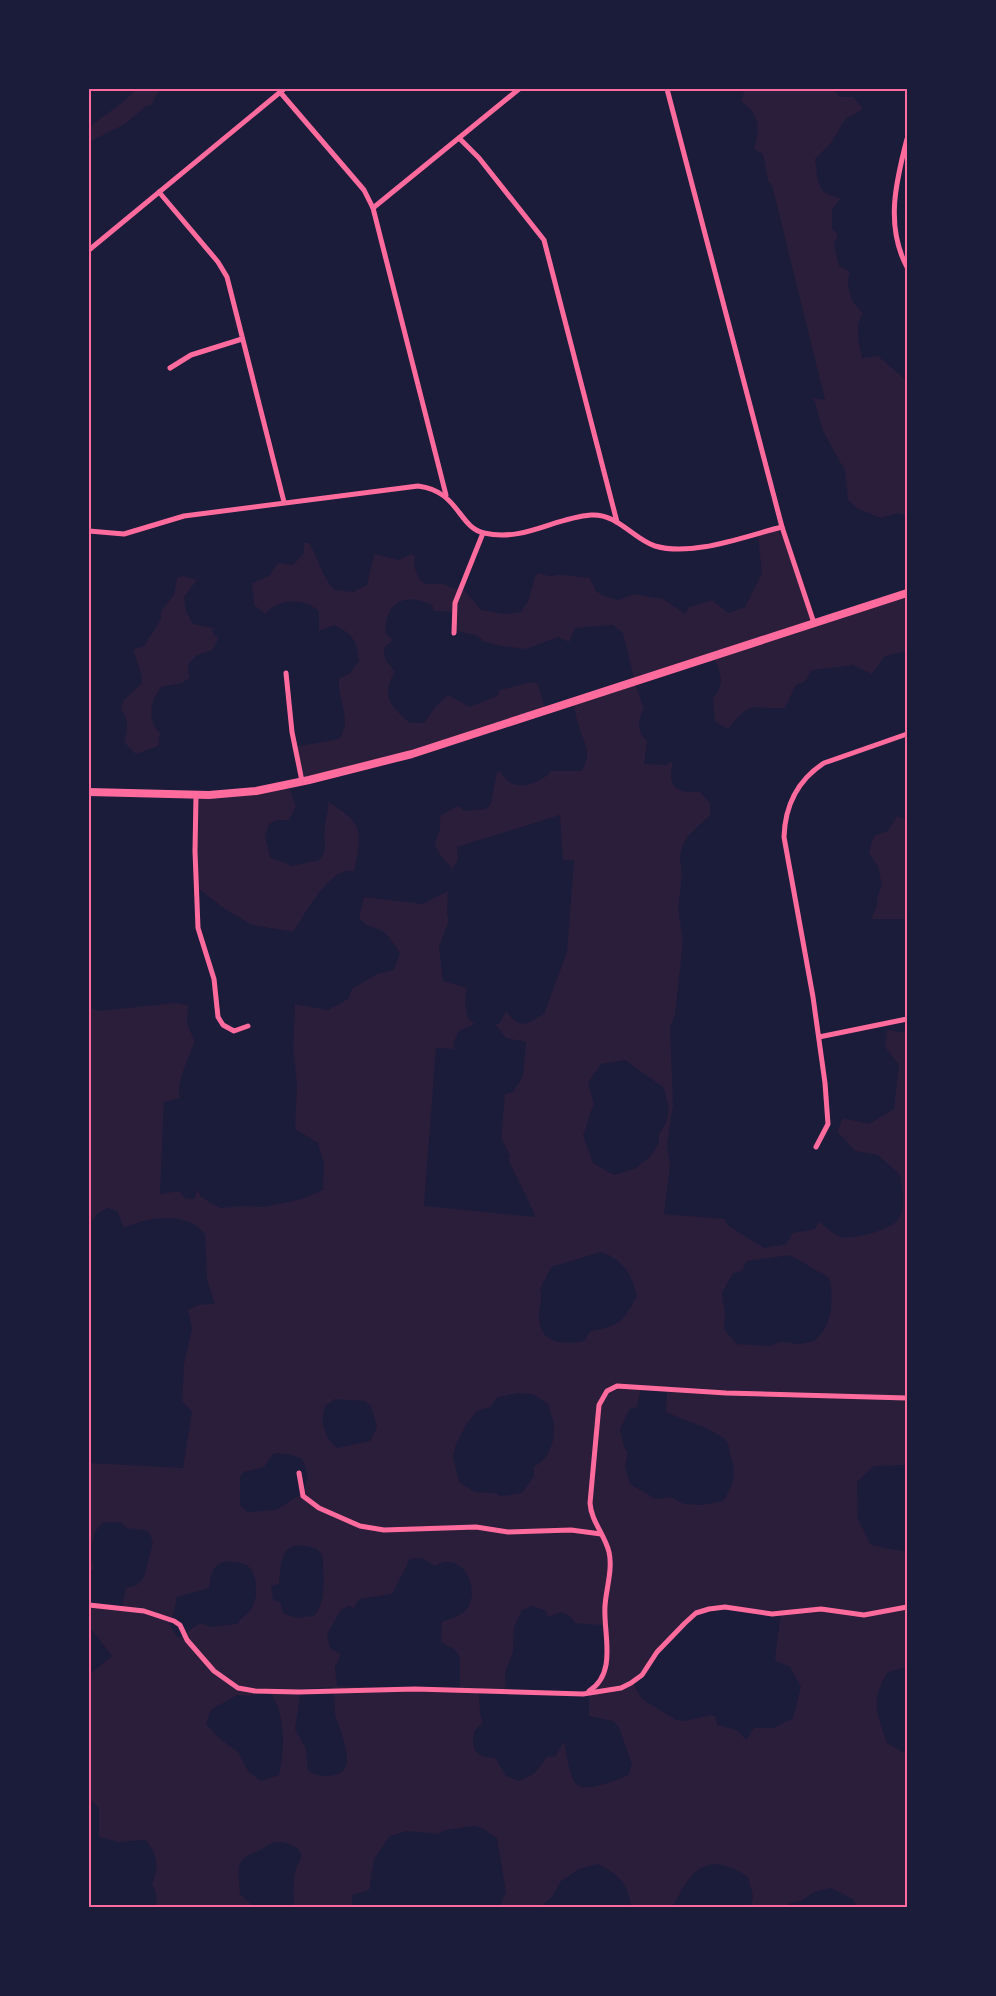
<svg xmlns="http://www.w3.org/2000/svg" width="996" height="1996" font-family="Cabin,sans-serif">
  <style>
    .green { fill: #2a1e3b; fill-rule: evenodd }
    .lines { fill: none; stroke-linecap: round; stroke-linejoin: round }
    .minor { stroke: #ff6b9d; stroke-width: 5 }
    .tertiary { stroke: #ff6b9d; stroke-width: 8 }
    .neatline { fill: none; stroke: #ff6b9d; stroke-width: 2 }
  </style>
  <rect width="100%" height="100%" fill="#1b1b3a"/>
  <g class="green">
    <path d="M 137,89 L 160,89 L 151,105 L 146,106 L 125,124 L 89,142 L 89,127 L 123,102 Z"/>
    <path d="M 745,89 L 833,89 L 840,97 L 853,97 L 863,108 L 857,113 L 846,118 L 831,143 L 815,159 C 819,182 815,194 841,198 L 832,210 L 832,229 L 838,234 L 834,245 L 839,266 L 850,272 C 845,287 851,303 863,313 C 854,326 859,343 862,358 L 878,356 L 907,381 L 907,516 L 898,513 L 881,518 L 858,509 L 848,500 L 845,471 L 822,429 L 816,405 L 812,398 L 825,400 L 772,185 L 768,181 L 763,154 L 754,149 C 760,129 760,114 741,101 Z"/>
    <path d="M 778,529 L 790,553 L 812,622 L 907,591 L 907,651 L 885,656 L 872,674 L 852,665 C 838,668 825,667 811,671 L 805,682 L 796,685 L 785,708 C 752,710 752,698 728,729 L 715,722 L 713,698 C 727,682 719,674 714,655 L 634,678 L 623,633 L 613,625 L 575,628 L 569,642 L 558,637 L 526,649 L 501,646 L 485,642 L 476,635 L 456,631 L 456,612 L 434,611 L 432,605 C 404,591 384,603 386,634 L 393,640 L 384,648 L 385,659 L 395,672 C 380,697 391,706 410,723 L 424,723 L 436,706 L 448,695 L 470,707 L 497,696 L 500,690 L 531,682 L 538,684 L 545,708 L 410,754 L 301,780 L 294,747 L 339,739 C 353,720 337,699 339,679 L 350,673 L 359,661 C 357,641 353,634 334,625 L 319,631 L 319,612 C 305,597 279,598 265,614 L 254,605 L 252,583 L 269,576 L 278,563 L 293,565 L 304,553 L 304,543 L 309,543 C 318,558 322,576 334,590 L 353,592 L 367,585 L 374,554 L 399,560 L 411,554 L 415,556 L 414,567 L 420,580 L 426,584 L 443,584 L 462,592 L 464,590 L 481,610 L 506,614 L 521,612 L 529,599 L 535,576 L 540,573 C 555,579 552,574 564,575 C 574,576 580,578 589,577 L 596,591 L 604,596 L 618,600 L 634,594 L 663,599 L 685,614 L 689,607 L 712,600 L 728,613 L 745,607 L 762,573 L 758,535 Z"/>
    <path d="M 184,576 L 197,580 L 184,597 L 186,611 L 193,624 L 217,629 L 212,630 L 214,635 L 219,638 L 212,650 L 197,655 L 188,664 L 189,678 L 182,683 L 161,687 C 151,701 146,719 160,733 L 158,746 L 136,754 L 124,742 C 127,732 130,719 121,710 L 124,700 L 142,683 C 142,671 136,661 133,649 L 144,646 L 161,619 L 161,611 L 174,595 L 177,578 Z"/>
    <path d="M 634,680 L 644,709 C 637,720 637,732 647,741 L 644,764 L 667,765 L 670,761 L 673,764 C 666,785 677,795 699,791 L 710,803 L 710,815 L 687,837 L 682,847 L 680,857 L 682,875 L 678,909 L 683,941 L 675,1015 L 670,1027 L 673,1104 L 667,1145 L 670,1167 L 664,1214 L 725,1219 L 727,1225 L 764,1248 L 786,1244 L 793,1233 L 815,1229 L 819,1222 C 825,1226 832,1233 838,1236 C 850,1241 893,1230 899,1218 C 906,1206 902,1189 900,1175 L 878,1155 L 855,1151 L 837,1131 L 843,1118 L 869,1124 L 894,1109 L 899,1065 L 885,1047 L 887,1030 L 907,1033 L 907,1468 L 904,1465 L 874,1466 L 857,1482 L 858,1519 L 871,1545 L 907,1552 L 907,1667 L 888,1672 C 869,1702 877,1712 887,1743 L 907,1754 L 907,1907 L 857,1907 L 853,1899 L 831,1888 L 814,1892 L 801,1901 L 790,1903 L 787,1907 L 751,1907 L 753,1896 L 748,1877 C 707,1850 691,1869 673,1907 L 631,1907 C 628,1883 619,1875 598,1864 L 579,1869 L 561,1881 L 552,1897 L 540,1907 L 499,1907 L 506,1892 L 497,1838 L 482,1828 L 474,1826 L 446,1830 L 439,1834 L 407,1831 L 390,1836 L 374,1859 L 369,1890 L 352,1895 L 352,1907 L 291,1907 L 294,1903 C 293,1891 293,1881 296,1869 C 297,1863 304,1859 300,1852 C 295,1844 280,1840 272,1843 C 268,1844 265,1848 262,1849 C 255,1853 244,1855 240,1864 C 237,1871 240,1886 240,1894 L 254,1907 L 154,1907 C 160,1899 155,1891 152,1883 C 160,1869 157,1851 145,1840 L 119,1842 L 99,1837 L 99,1808 L 89,1798 L 89,1675 L 112,1656 L 89,1626 L 89,1603 L 122,1607 L 126,1588 L 137,1585 L 144,1577 L 153,1543 L 150,1534 L 145,1530 L 127,1528 L 120,1522 L 103,1522 L 95,1532 L 90,1552 L 94,1569 L 89,1571 L 89,1463 L 183,1468 L 192,1412 L 182,1401 L 184,1364 L 192,1329 L 188,1310 L 198,1305 L 215,1304 L 207,1280 L 205,1234 C 201,1230 195,1224 189,1222 C 169,1214 143,1219 124,1228 L 117,1211 L 108,1208 L 98,1213 L 89,1225 L 89,1008 L 100,1011 L 175,1003 L 188,1005 L 187,1024 L 195,1041 C 190,1054 175,1085 180,1098 L 164,1102 L 160,1194 L 179,1191 L 185,1198 L 194,1199 L 198,1189 L 201,1197 L 220,1208 L 246,1206 L 264,1207 L 302,1199 L 323,1190 L 324,1164 L 318,1143 L 295,1129 L 297,1083 L 293,1048 L 295,1004 L 328,1010 L 348,999 L 352,989 L 377,974 L 394,970 L 400,953 C 394,945 390,936 382,931 C 372,925 367,929 359,917 L 364,897 L 422,904 L 448,891 L 447,915 L 449,920 L 439,947 L 443,981 L 467,988 L 465,1002 L 468,1019 L 475,1024 L 459,1031 L 453,1044 L 454,1049 L 436,1048 L 424,1206 L 536,1217 L 508,1159 L 510,1155 L 501,1138 L 505,1094 L 513,1092 L 523,1076 L 526,1042 L 506,1038 L 495,1024 L 499,1024 L 506,1011 C 521,1030 525,1025 544,1014 L 567,952 L 574,860 L 563,860 L 560,815 L 457,847 L 458,859 L 451,873 L 452,868 C 421,835 443,847 440,816 L 457,806 L 465,811 L 486,809 L 491,803 L 497,772 L 500,771 C 503,775 506,781 511,783 C 523,790 543,781 551,771 L 581,771 C 591,756 587,747 581,733 C 577,723 575,711 573,701 ZM 625,1060 L 664,1088 L 669,1109 L 666,1123 L 659,1134 L 659,1143 L 650,1157 L 634,1169 L 614,1175 L 593,1163 L 583,1135 C 589,1124 587,1117 594,1105 L 588,1083 L 601,1064 ZM 601,1252 C 623,1259 632,1275 637,1296 C 623,1322 620,1326 591,1331 L 584,1341 C 563,1346 538,1343 539,1315 C 539,1304 543,1301 540,1289 L 552,1266 C 569,1263 584,1256 601,1252 ZM 790,1255 L 829,1278 C 834,1299 833,1326 814,1341 L 799,1344 L 781,1342 L 769,1346 L 737,1344 L 724,1329 L 725,1313 L 722,1293 L 733,1273 L 742,1271 L 747,1261 ZM 641,1388 L 667,1391 L 666,1412 C 679,1419 720,1430 727,1442 C 730,1447 730,1456 732,1461 C 736,1478 732,1487 723,1501 L 702,1505 L 684,1504 L 671,1497 L 656,1499 L 630,1484 L 625,1466 L 628,1452 L 624,1447 L 620,1429 L 630,1409 L 637,1407 ZM 517,1393 L 533,1394 L 548,1404 C 550,1412 554,1420 554,1428 C 555,1442 547,1462 534,1466 L 534,1476 L 522,1493 L 500,1496 L 495,1493 L 475,1492 L 459,1482 L 453,1456 L 456,1444 L 466,1425 L 477,1411 L 491,1407 L 496,1398 ZM 335,1399 L 364,1401 L 371,1406 L 377,1427 L 370,1441 L 337,1448 C 324,1436 320,1424 325,1406 ZM 278,1453 L 292,1455 L 302,1459 L 308,1474 L 305,1487 L 298,1496 L 276,1510 L 247,1512 L 240,1505 L 240,1477 L 244,1472 L 264,1467 L 273,1454 ZM 298,1545 L 315,1548 L 322,1554 C 324,1572 327,1602 314,1616 L 296,1618 L 283,1613 L 280,1602 L 273,1600 L 271,1586 L 279,1584 C 281,1568 279,1548 298,1545 ZM 422,1558 L 435,1566 C 463,1549 482,1591 466,1610 C 461,1616 449,1619 442,1622 L 441,1642 L 454,1649 L 460,1657 L 460,1688 L 457,1690 L 337,1686 L 335,1667 L 341,1654 L 330,1648 L 327,1634 L 341,1610 L 349,1606 L 354,1608 L 359,1599 L 392,1594 L 410,1559 ZM 227,1561 C 232,1562 241,1562 246,1565 C 258,1571 258,1596 253,1606 C 250,1613 241,1617 237,1624 L 211,1627 L 200,1623 L 178,1638 L 169,1624 L 173,1616 L 177,1597 L 209,1588 C 211,1575 212,1564 227,1561 ZM 533,1606 L 546,1611 L 548,1617 L 561,1612 L 570,1616 L 575,1623 L 602,1625 L 606,1659 L 600,1676 L 589,1693 L 589,1716 L 613,1721 L 619,1727 L 632,1765 L 628,1775 L 622,1778 C 571,1796 573,1790 564,1741 L 555,1757 L 547,1757 L 534,1774 L 519,1781 L 506,1776 L 495,1758 C 475,1756 471,1752 474,1731 L 483,1723 L 480,1714 L 479,1692 L 506,1689 L 505,1673 L 513,1652 L 514,1627 L 522,1610 ZM 721,1607 L 781,1613 L 775,1657 L 776,1661 L 790,1667 L 801,1687 L 793,1718 L 774,1728 L 754,1728 L 746,1740 L 737,1730 L 717,1725 L 715,1716 L 710,1715 L 686,1721 L 676,1720 L 642,1699 L 632,1681 L 698,1611 ZM 331,1687 C 336,1694 334,1705 335,1714 C 338,1728 361,1771 334,1775 C 322,1777 318,1776 308,1770 L 306,1749 L 295,1729 L 301,1689 ZM 269,1691 C 286,1713 285,1749 279,1775 L 261,1781 L 248,1771 L 238,1752 L 219,1738 L 206,1724 L 211,1710 L 237,1695 L 249,1696 Z"/>
    <path d="M 289,787 L 296,806 L 289,820 L 277,820 L 269,824 L 265,836 L 270,857 L 292,866 L 320,860 C 329,848 322,839 325,826 C 326,817 329,811 328,802 C 365,824 362,831 354,871 C 329,866 305,915 293,932 L 252,925 L 225,909 L 195,886 L 197,795 Z"/>
    <path d="M 897,816 L 907,820 L 907,919 L 871,919 L 877,906 L 877,898 L 882,885 L 878,867 L 869,852 L 874,836 L 888,831 Z"/>
  </g>
  <g class="lines">
    <g class="minor">
      <path d="M 667,89 L 782,527 L 814,623"/>
      <path d="M 280,92 L 364,190 L 373,208 L 446,495"/>
      <path d="M 459,138 L 479,158 L 544,240 L 617,522"/>
      <path d="M 907,139 C 896,181 885,226 907,267"/>
      <path d="M 159,192 L 218,262 L 227,277 L 284,502"/>
      <path d="M 373,208 L 519,89"/>
      <path d="M 89,250 L 284,89"/>
      <path d="M 170,368 L 191,355 L 242,339"/>
      <path d="M 89,531 L 124,534 L 184,516 L 418,486 C 459,491 458,527 484,533 C 524,542 553,518 591,515 C 617,513 633,539 655,546 C 693,557 745,536 782,527"/>
      <path d="M 454,633 L 455,603 L 483,533"/>
      <path d="M 286,673 L 292,732 L 302,781"/>
      <path d="M 196,795 L 195,851 L 198,928 L 214,979 L 218,1017 L 223,1025 L 234,1031 L 248,1026"/>
      <path d="M 819,1037 L 907,1019"/>
      <path d="M 816,1147 L 828,1124 L 825,1083 L 813,997 L 784,837 C 785,806 798,780 824,763 L 907,734"/>
      <path d="M 299,1473 L 303,1496 L 319,1508 L 360,1526 L 384,1530 L 476,1527 L 508,1532 L 571,1530 L 601,1534"/>
      <path d="M 89,1605 L 144,1611 L 174,1621 L 180,1625 L 187,1640 L 214,1671 L 238,1688 L 255,1691 L 299,1692 L 415,1689 L 583,1694 L 621,1688 L 631,1683 L 642,1675 L 657,1652 L 685,1623 L 696,1613 L 709,1609 L 725,1607 L 772,1614 L 821,1609 L 864,1615 L 907,1607"/>
      <path d="M 589,1691 C 618,1673 603,1633 605,1606 C 606,1589 613,1569 609,1552 C 605,1535 591,1521 590,1503 L 599,1405 L 607,1391 L 617,1386 L 726,1393 L 907,1398"/>
    </g>
    <path class="tertiary" d="M 89,792 L 209,795 L 256,791 L 309,780 L 412,754 L 907,593"/>
  </g>
  <rect width="996" height="1996" fill="none" stroke="#1b1b3a" stroke-width="180"/>
  <rect x="90" y="90" width="816" height="1816" class="neatline"/>
</svg>
